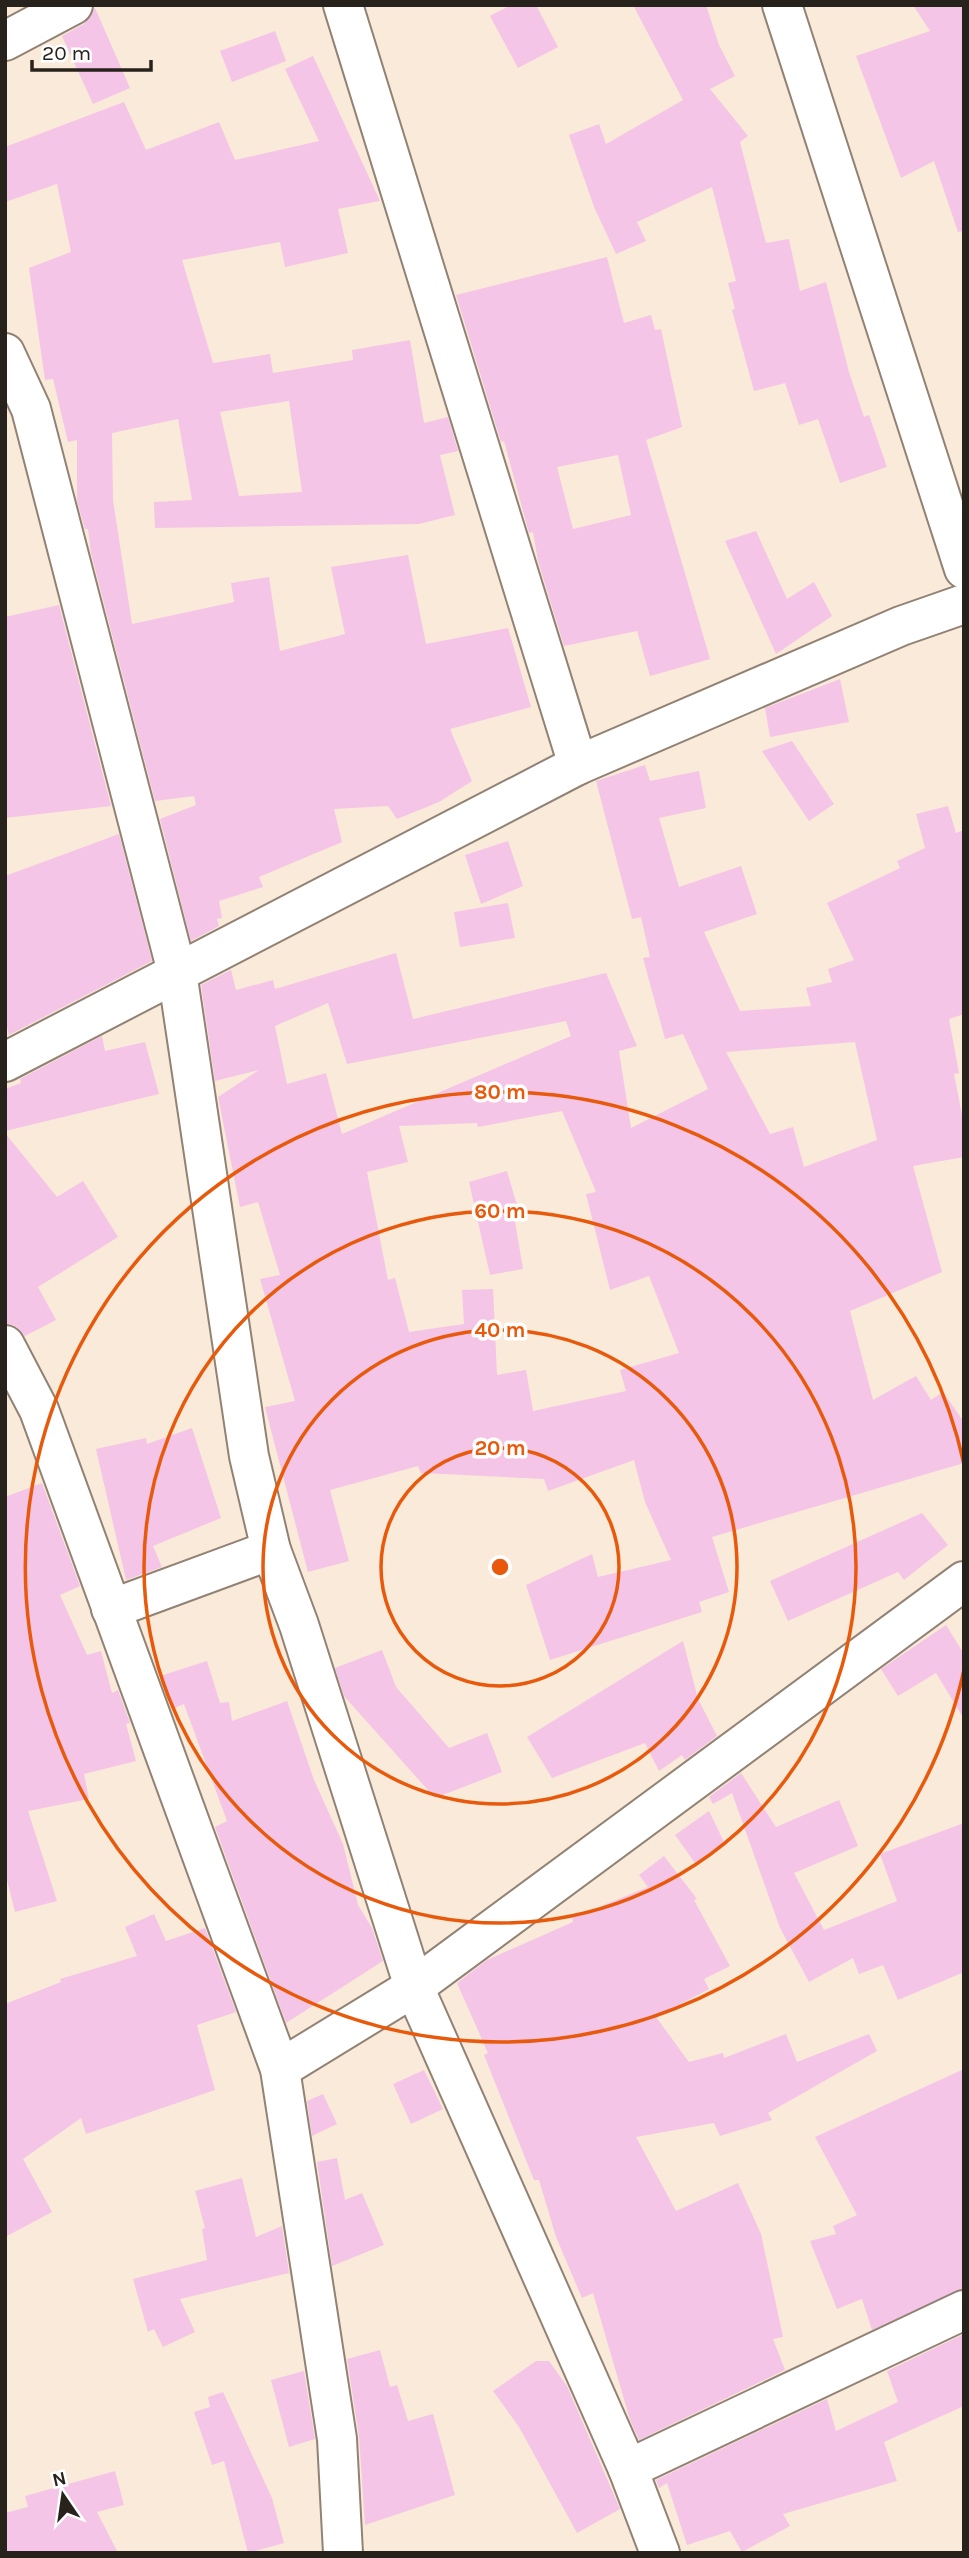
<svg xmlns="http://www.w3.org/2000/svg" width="969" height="2558" font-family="Karla,sans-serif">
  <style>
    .building { fill: #f4c5e7; fill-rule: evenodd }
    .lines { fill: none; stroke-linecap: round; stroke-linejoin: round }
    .minor-casing { stroke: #918274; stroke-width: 42 }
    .tertiary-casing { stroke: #918274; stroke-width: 42 }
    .minor { stroke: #fff; stroke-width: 38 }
    .tertiary { stroke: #fff; stroke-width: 38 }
    .ring { fill: none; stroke: #e8590c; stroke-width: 3.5 }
    .centre { fill: #e8590c; stroke: #fff; stroke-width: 3.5 }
    .ring-label { font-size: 21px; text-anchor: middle; font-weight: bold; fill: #e8590c; stroke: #fff; stroke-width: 7; stroke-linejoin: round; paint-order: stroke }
  </style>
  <rect width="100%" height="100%" fill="#faead9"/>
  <g class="building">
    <path d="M 511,5 L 536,5 L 558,47 L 518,68 L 490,16 Z"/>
    <path d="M 633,5 L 706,5 L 719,45 L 735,76 L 710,89 L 748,136 L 740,142 L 766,243 L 789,239 L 800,291 L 826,282 L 849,372 L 864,417 L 869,415 L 887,467 L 840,483 L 818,419 L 799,425 L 785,383 L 754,391 L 732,310 L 735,309 L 728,283 L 736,281 L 712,187 L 637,222 L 646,241 L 616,254 L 594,207 L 569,135 L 599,124 L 606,144 L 683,100 Z"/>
    <path d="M 913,5 L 964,5 L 964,231 L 958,232 L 934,161 L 901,178 L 856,56 L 930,31 Z"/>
    <path d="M 95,8 L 130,88 L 93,104 L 62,36 L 84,24 Z"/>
    <path d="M 275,31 L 286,61 L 232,82 L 220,51 Z"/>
    <path d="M 313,56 L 380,201 L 338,209 L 348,253 L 285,267 L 280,242 L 182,260 L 213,363 L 270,354 L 273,373 L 353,360 L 352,350 L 410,340 L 424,423 L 448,417 L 458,451 L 440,455 L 455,515 L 419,524 L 155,528 L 154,502 L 192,500 L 178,419 L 112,433 L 113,500 L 132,624 L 234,602 L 231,583 L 269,577 L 280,651 L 345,634 L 331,567 L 408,555 L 426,644 L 508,628 L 531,707 L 450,729 L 472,781 L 439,802 L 397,819 L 388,806 L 334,809 L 342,842 L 259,877 L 263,887 L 219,901 L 222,918 L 217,919 L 219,926 L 191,941 L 160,819 L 196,805 L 194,796 L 155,801 L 91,553 L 88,529 L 85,529 L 77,501 L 77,440 L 68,442 L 53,379 L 45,380 L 29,268 L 71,252 L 57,184 L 5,202 L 5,147 L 124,102 L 146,150 L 219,122 L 235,160 L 319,141 L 285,69 ZM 289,401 L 302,492 L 239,496 L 220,412 Z"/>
    <path d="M 607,257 L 624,323 L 651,315 L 655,330 L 661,329 L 682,427 L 646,440 L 710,659 L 650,676 L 637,631 L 564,646 L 538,561 L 533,532 L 529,533 L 504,441 L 501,442 L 456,295 ZM 618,455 L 631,515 L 573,529 L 557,467 Z"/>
    <path d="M 756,531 L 787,599 L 814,582 L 832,616 L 776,654 L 725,541 Z"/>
    <path d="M 59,605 L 111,806 L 5,818 L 5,617 Z"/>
    <path d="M 840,679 L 849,722 L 770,737 L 765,708 Z"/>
    <path d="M 792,741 L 834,804 L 809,821 L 762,751 Z"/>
    <path d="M 645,765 L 650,781 L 699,771 L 706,808 L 659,818 L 679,887 L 741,866 L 757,914 L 704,932 L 740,1011 L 811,1006 L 806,988 L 832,982 L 828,969 L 854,960 L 827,903 L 900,868 L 897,861 L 925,848 L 916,814 L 948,806 L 956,833 L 964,830 L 964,1014 L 949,1019 L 959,1073 L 954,1074 L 964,1125 L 964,1157 L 913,1166 L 942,1272 L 850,1311 L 873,1400 L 916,1376 L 931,1400 L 943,1392 L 964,1422 L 964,1463 L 712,1537 L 729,1592 L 699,1602 L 702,1612 L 550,1660 L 526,1585 L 592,1554 L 598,1577 L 671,1560 L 645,1502 L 634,1460 L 548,1491 L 544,1479 L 421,1473 L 418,1466 L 330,1490 L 349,1561 L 308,1572 L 265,1407 L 295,1401 L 260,1279 L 280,1275 L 258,1202 L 240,1207 L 218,1097 L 259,1070 L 215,1081 L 201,985 L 231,970 L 236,990 L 273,980 L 275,989 L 396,953 L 413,1019 L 606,973 L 637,1046 L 619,1051 L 631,1128 L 708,1089 L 683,1034 L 665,1039 L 643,958 L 650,957 L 641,917 L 632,919 L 596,781 ZM 328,1003 L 347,1064 L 566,1021 L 571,1036 L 342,1134 L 326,1073 L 287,1084 L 275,1026 ZM 855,1042 L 877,1140 L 804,1167 L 793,1127 L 770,1134 L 726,1052 ZM 562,1111 L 596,1192 L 586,1194 L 610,1290 L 649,1276 L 679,1353 L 620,1370 L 626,1391 L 533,1411 L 526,1370 L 497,1375 L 493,1289 L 462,1290 L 464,1324 L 409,1332 L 395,1278 L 388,1280 L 367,1172 L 408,1162 L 399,1126 L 477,1123 L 478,1127 Z"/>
    <path d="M 119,834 L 152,961 L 9,1035 L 5,1019 L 5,876 Z"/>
    <path d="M 508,841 L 523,886 L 481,904 L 465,855 Z"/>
    <path d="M 508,903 L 515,938 L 460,947 L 454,912 Z"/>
    <path d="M 102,1036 L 105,1051 L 145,1042 L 159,1094 L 5,1131 L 5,1089 L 21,1083 L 20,1079 Z"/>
    <path d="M 5,1133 L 57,1197 L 83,1181 L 118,1237 L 38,1287 L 56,1320 L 25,1336 L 16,1326 L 5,1323 Z"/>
    <path d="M 507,1171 L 518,1209 L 513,1210 L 523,1269 L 490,1275 L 469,1182 Z"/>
    <path d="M 192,1428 L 221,1518 L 153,1546 L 162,1567 L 126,1580 L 96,1449 L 146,1438 L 147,1444 Z"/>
    <path d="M 42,1483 L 80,1586 L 60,1595 L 87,1655 L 101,1651 L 112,1693 L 118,1690 L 130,1723 L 126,1724 L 136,1761 L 84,1774 L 89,1799 L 28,1811 L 57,1901 L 15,1912 L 5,1872 L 5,1497 Z"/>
    <path d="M 922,1513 L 948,1545 L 904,1580 L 898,1572 L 788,1621 L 770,1581 Z"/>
    <path d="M 946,1625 L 964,1654 L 964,1719 L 936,1673 L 898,1696 L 881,1669 Z"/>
    <path d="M 683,1641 L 698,1699 L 717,1736 L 685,1760 L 682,1755 L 659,1771 L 645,1743 L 552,1778 L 527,1737 Z"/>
    <path d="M 382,1650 L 396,1687 L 449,1748 L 487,1733 L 502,1772 L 435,1798 L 344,1696 L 335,1668 Z"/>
    <path d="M 207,1661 L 220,1703 L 229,1702 L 232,1721 L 287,1701 L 314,1780 L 343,1844 L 358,1905 L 372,1928 L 383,1961 L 286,2023 L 215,1827 L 227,1821 L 184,1704 L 172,1709 L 160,1676 Z"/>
    <path d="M 741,1773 L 776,1827 L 839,1800 L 858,1846 L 794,1873 L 824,1930 L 897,1901 L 880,1854 L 964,1823 L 964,1972 L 898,2000 L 883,1965 L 859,1974 L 853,1958 L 809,1982 L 780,1928 L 732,1793 L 713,1804 L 709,1797 Z"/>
    <path d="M 709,1811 L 724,1842 L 695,1863 L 675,1835 Z"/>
    <path d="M 664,1856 L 697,1899 L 694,1900 L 730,1966 L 704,1979 L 709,1989 L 656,2017 L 689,2062 L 723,2053 L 724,2058 L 786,2034 L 797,2062 L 869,2034 L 877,2051 L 768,2113 L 772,2120 L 720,2136 L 714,2123 L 636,2137 L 676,2211 L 738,2183 L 761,2234 L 783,2337 L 773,2339 L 785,2370 L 639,2440 L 630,2420 L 593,2293 L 582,2298 L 556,2237 L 539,2180 L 534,2180 L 484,2055 L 488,2053 L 457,1983 L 487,1960 L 573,1922 L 572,1918 L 648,1887 L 639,1875 Z"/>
    <path d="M 154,1914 L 166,1941 L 205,1928 L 236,2012 L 197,2025 L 215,2090 L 86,2134 L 81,2118 L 23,2159 L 52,2212 L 5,2237 L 5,2004 L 61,1982 L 60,1979 L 137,1956 L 125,1927 Z"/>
    <path d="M 964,2069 L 964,2288 L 872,2330 L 862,2299 L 837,2309 L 810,2241 L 836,2234 L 833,2226 L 857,2215 L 815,2137 Z"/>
    <path d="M 424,2070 L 443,2109 L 411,2124 L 393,2084 Z"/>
    <path d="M 323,2094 L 337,2124 L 312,2136 L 307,2101 Z"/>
    <path d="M 337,2158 L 345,2200 L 362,2193 L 384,2245 L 332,2266 L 317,2162 Z"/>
    <path d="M 242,2178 L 256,2237 L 282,2226 L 289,2273 L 180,2299 L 195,2332 L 163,2347 L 154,2329 L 148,2332 L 133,2279 L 207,2260 L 202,2229 L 205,2228 L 195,2191 Z"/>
    <path d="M 964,2334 L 964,2406 L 884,2442 L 897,2481 L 783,2514 L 790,2526 L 742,2552 L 730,2531 L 687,2545 L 667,2483 L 659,2488 L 656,2480 L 827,2399 L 836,2431 L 898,2402 L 887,2371 Z"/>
    <path d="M 380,2350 L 390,2387 L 397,2385 L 408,2421 L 433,2414 L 455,2495 L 365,2525 L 359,2436 L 347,2359 Z"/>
    <path d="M 536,2361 L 549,2361 L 567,2386 L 620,2509 L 577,2533 L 519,2427 L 493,2391 Z"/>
    <path d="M 304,2371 L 315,2439 L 289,2447 L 271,2380 Z"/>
    <path d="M 223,2392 L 272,2498 L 284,2543 L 248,2553 L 224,2461 L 212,2465 L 194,2412 L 210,2407 L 208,2397 Z"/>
    <path d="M 115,2471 L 124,2505 L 97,2512 L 118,2553 L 5,2553 L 5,2513 L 28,2507 L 25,2496 Z"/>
  </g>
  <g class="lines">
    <defs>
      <g id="minor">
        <path d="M 343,5 L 578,765"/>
        <path d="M 782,5 L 964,569"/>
        <path d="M 5,41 L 73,5"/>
        <path d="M 5,353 L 31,409 L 177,972 L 249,1456 L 271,1550 L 299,1625 L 414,1987 L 628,2469 L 660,2553"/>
        <path d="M 5,1345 L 39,1410 L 280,2069 L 337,2439 L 343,2553"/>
        <path d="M 111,1609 L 271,1550"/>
        <path d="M 280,2069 L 414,1987 L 964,1581"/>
        <path d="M 628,2469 L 964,2310"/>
      </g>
      <path id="tertiary" d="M 5,1062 L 578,765 L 901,626 L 964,604"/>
    </defs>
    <use href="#minor" class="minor-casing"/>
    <use href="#tertiary" class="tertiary-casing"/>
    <use href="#minor" class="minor"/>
    <use href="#tertiary" class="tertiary"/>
  </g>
  <g class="ring">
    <circle cx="500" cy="1567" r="119"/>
    <circle cx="500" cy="1567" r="237"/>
    <circle cx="500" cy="1567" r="356"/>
    <path d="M964 1670A475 475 0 1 1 964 1464"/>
  </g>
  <circle cx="500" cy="1567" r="10" class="centre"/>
  <g class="ring-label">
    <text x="500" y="1099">80 m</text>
    <text x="500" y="1218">60 m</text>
    <text x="500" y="1337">40 m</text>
    <text x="500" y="1455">20 m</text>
  </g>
  <rect width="969" height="2558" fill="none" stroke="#28221c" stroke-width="14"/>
  <g transform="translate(63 2495) rotate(347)" stroke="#ffffff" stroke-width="5" paint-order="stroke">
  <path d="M0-5L12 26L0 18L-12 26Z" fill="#28221c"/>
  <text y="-10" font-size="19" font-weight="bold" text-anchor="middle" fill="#28221c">N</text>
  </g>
  <path d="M32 60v10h119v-10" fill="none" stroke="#28221c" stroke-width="3.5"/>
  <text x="42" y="60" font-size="21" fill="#28221c" stroke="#ffffff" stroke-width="5" paint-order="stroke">20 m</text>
</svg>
